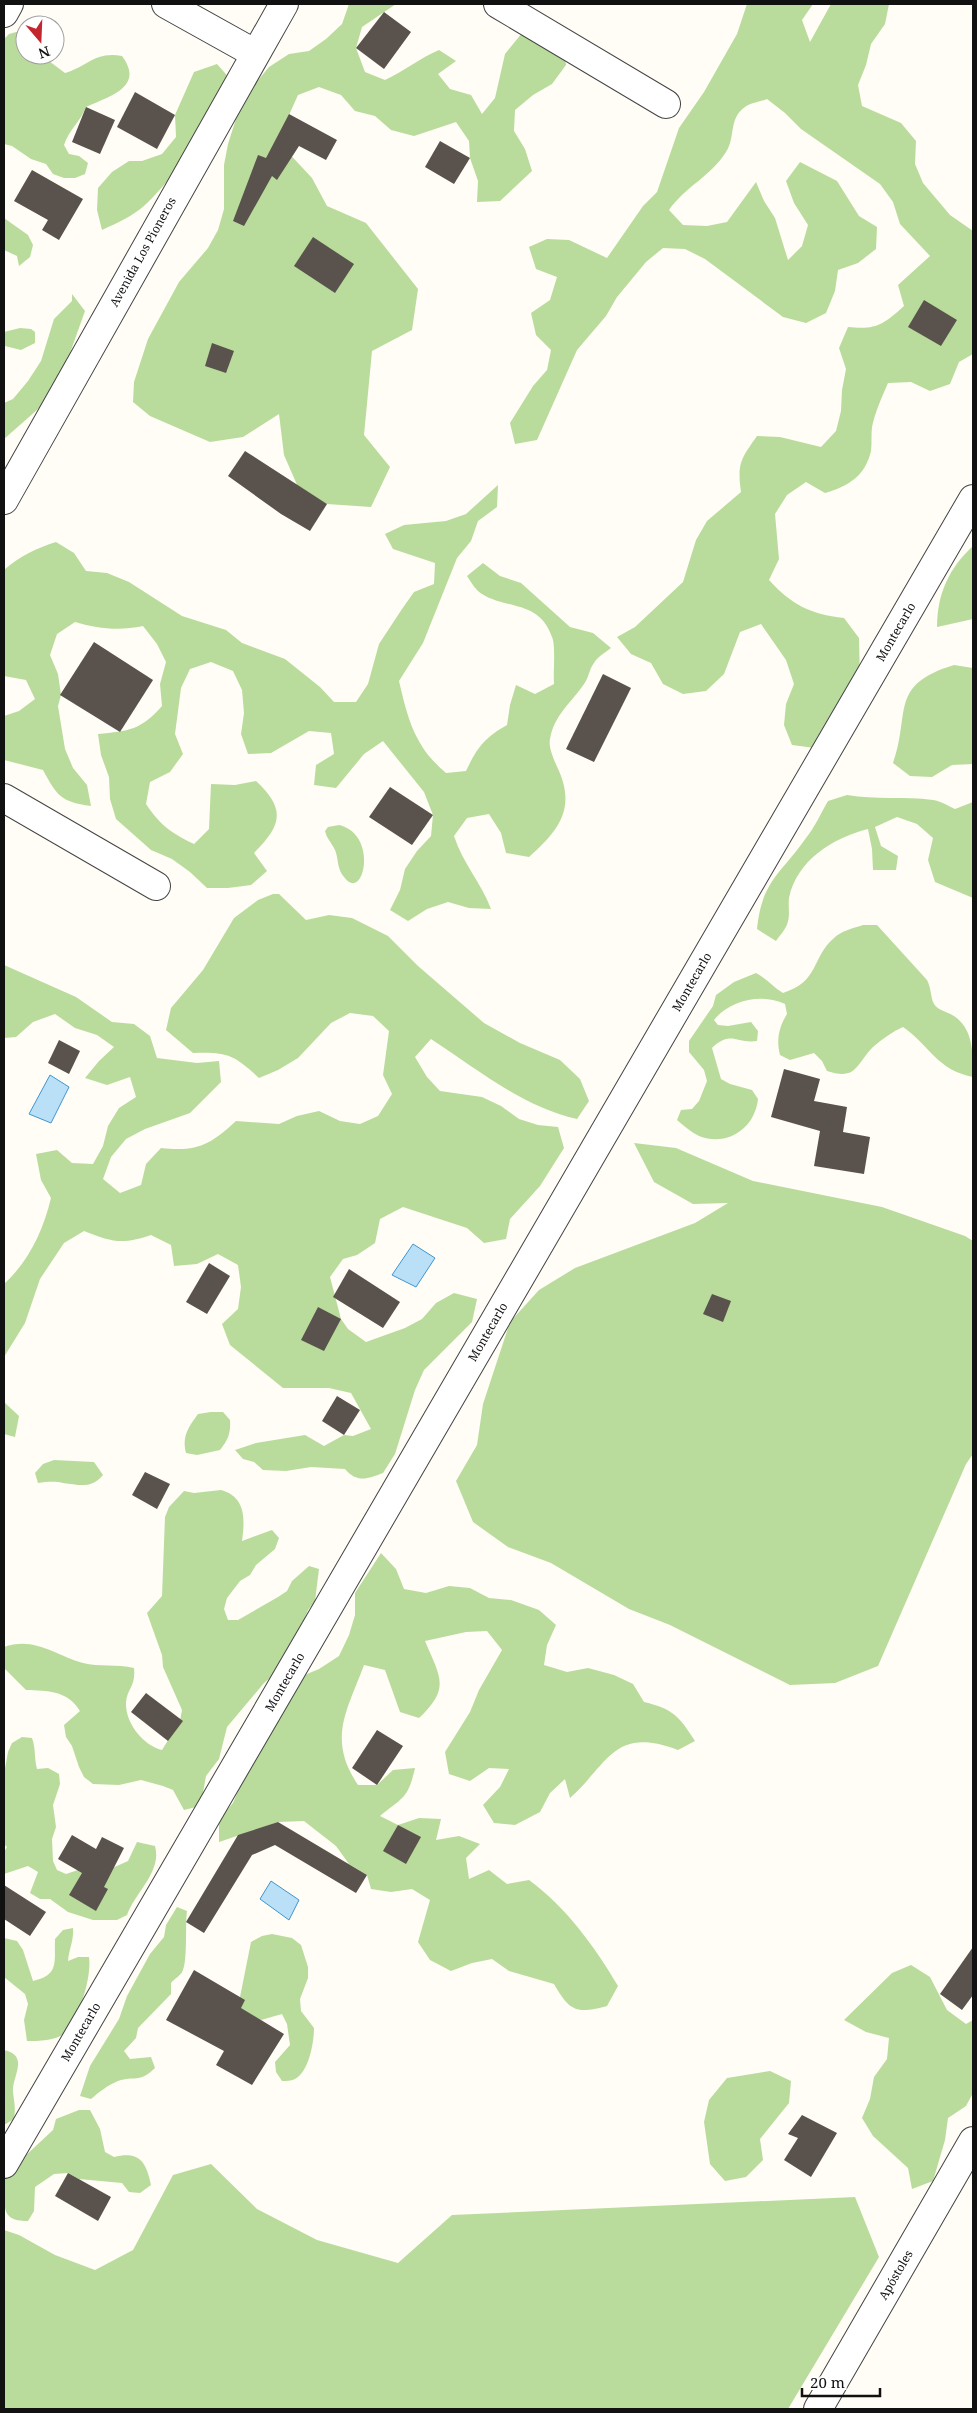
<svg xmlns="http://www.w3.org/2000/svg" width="977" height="2413" font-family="'Noto Serif',serif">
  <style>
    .forest { fill: #b9dc9c }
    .water { fill: #b9e0f7; stroke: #3f96cf }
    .building { fill: #5a524d }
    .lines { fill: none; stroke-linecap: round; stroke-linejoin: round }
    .minor-casing { stroke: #444; stroke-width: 30 }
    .minor { stroke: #fff; stroke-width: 28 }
    .labels { text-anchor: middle; stroke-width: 5; stroke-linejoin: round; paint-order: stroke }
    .street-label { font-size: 12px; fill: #111; stroke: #fff }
  </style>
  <rect width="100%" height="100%" fill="#fffdf5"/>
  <g class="forest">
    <path d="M 349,4 L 396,4 L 362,27 L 356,48 L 365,72 L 385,80 C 404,71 420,58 439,50 L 456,61 L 438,74 L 450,89 L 471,95 L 482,114 L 495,98 L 505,54 L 531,22 L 563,43 L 566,65 L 552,84 L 533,95 L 515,110 L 514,131 L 525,149 L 532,171 L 500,201 L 477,202 L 478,181 L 470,158 L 469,141 L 456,122 L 414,136 L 391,130 L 375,116 L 355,111 L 341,95 L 319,87 L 298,95 L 289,115 L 284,148 L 312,178 L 327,206 L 366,223 L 418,289 L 412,330 L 372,351 L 364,435 L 390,467 L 371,507 L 327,504 L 298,487 L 284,455 L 279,414 L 243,437 L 210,442 L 150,416 L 133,402 L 134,382 L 148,339 L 179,282 L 208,248 L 218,230 L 224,209 L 224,165 L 228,144 L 242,100 L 269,67 L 289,54 L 309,51 L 326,39 L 342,24 Z"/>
    <path d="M 747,4 L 813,4 L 802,20 L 810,42 L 831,4 L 889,4 L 885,24 L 871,44 L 866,65 L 858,85 L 862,106 L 901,123 L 916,141 L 915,164 L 923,183 L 950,215 L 973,231 L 973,354 L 959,362 L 950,384 L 930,391 L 911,382 L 888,383 C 882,397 875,412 872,427 C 871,435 872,443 871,451 C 865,476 849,486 825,493 L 806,482 L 787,495 L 775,514 L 779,559 L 769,580 C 792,605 810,614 844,618 L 859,638 L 860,682 L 815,748 L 792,745 L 784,725 L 786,704 L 794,684 L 786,660 L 761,624 L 740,632 L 724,674 L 706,691 L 683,694 L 663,684 L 651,663 L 631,654 L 617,637 L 635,627 L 683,582 L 696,540 L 707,521 L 741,492 C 737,463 741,459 757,436 L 780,437 L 821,447 L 836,431 L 841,411 L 842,390 L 846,369 L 839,348 L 848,327 C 876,330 883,325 904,306 L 898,285 L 930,256 L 900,224 L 893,202 L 880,184 L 801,129 L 785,113 L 767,99 C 760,102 750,103 745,107 C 728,119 736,137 726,152 C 711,176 685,187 669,210 L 683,225 L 707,226 L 727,222 L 756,182 L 764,201 L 775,218 L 788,260 L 802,246 L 808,225 L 794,203 L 786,181 L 800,162 L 837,181 L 859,216 L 877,227 L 876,249 L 858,263 L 838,270 L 835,291 L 826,313 L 806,323 L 783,317 L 705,259 L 685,249 L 663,248 L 646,262 L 617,297 L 606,316 L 577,350 L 537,440 L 515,444 L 510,423 L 533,386 L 547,370 L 551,350 L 536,335 L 531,313 L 550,300 L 557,277 L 536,269 L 529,247 L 547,239 L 569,240 L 607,258 L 643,206 L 657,192 L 679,128 L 704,92 L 737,34 Z"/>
    <path d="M 20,31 L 25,33 L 25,55 L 47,55 L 49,61 L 65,73 C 87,67 95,51 122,56 C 145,87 110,96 86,107 C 80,122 69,130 64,145 L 69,154 L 79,156 L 88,163 L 85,174 L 75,178 L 64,178 L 53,174 L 46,164 L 31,159 L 12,146 L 4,144 L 4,39 L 9,34 Z"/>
    <path d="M 217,64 L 232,81 C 205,122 182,171 145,205 C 133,216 117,223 102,230 L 97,210 L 98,188 L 112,172 L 129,161 L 142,161 L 162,154 L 176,137 L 175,115 L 194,72 Z"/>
    <path d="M 4,218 L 28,235 L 33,245 L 30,257 L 19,266 L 17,256 L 4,250 Z"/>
    <path d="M 72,294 L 85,311 L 70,353 L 66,374 L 54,395 L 4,439 L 4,403 L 13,399 L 28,381 L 41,361 L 54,319 L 72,301 Z"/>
    <path d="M 20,328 L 31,329 L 35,332 L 35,343 L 21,350 L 5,346 L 4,332 Z"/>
    <path d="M 498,485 L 497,507 L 478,521 L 471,541 L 457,558 L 423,643 L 399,681 C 408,720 415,747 446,773 L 466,771 C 477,748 484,738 507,725 L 510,705 L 516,685 L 535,694 L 554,684 C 553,672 556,646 552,637 C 539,600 508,610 482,594 C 476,591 471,582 467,576 L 483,563 L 500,576 L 521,583 L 570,627 L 593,633 L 611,648 C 606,652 597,657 594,663 C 589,669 589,678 584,684 C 572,702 554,715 550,739 C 548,748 555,762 559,771 C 576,810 557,832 529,857 L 506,853 L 501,833 L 489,814 L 467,818 L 454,836 C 463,864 481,882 491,909 L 469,908 L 448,902 L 427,909 L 408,921 L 390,910 L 400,890 L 405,869 L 417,851 L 431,836 L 433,815 L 424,792 L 383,741 L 364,754 L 336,788 L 314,785 L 316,765 L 334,754 L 331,733 L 309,731 L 271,753 L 248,754 L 241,734 L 244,713 L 242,690 L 233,671 L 211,662 L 190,669 L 181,688 L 175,734 L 183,754 L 170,772 L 150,782 L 146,804 C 160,825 171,833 194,844 L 209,829 L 211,784 L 235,785 L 256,781 C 286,809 282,825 254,853 L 267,871 L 251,885 L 228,888 L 207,888 L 190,872 L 172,859 L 151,850 L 116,819 L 110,799 L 109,777 L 101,755 L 98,734 C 129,731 141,730 162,706 L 160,684 L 166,662 L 157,644 L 143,626 C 119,631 99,629 75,622 L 57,634 L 50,655 L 58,674 L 61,695 L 58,706 L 65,749 L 73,768 L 87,785 L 91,806 C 61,802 57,796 43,770 L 4,760 L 4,716 L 19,711 L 35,699 L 26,680 L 4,676 L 4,570 C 20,556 37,548 56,542 L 74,553 L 86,571 L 107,573 L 129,582 L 182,616 L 226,630 L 242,643 L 285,659 L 320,687 L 334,702 L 356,702 L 368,684 L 379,644 L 402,609 L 414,592 L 434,584 L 435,563 L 393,549 L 385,534 L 404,525 L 446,521 L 466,514 Z"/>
    <path d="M 973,546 L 973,619 L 937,627 C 937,594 949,568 973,546 Z"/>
    <path d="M 954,665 L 973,668 L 973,764 L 952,765 L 932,777 L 910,776 L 893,763 C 911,713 888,685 954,665 Z"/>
    <path d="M 847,795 C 876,800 904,796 933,800 C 941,801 948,806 955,809 L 973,802 L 973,898 L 935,882 L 928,860 L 933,838 L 917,824 L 897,817 L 875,827 L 881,846 L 898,856 L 896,870 L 873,870 L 872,849 L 868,829 C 833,838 797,860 789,898 C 788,905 790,914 788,921 C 787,928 780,935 776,941 L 757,929 C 762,880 781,874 806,838 C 815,827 821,813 828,801 Z"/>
    <path d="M 339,825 C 379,834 364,904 344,877 C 336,868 339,856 334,848 C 331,842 327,839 325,831 L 328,827 Z"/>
    <path d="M 273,894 L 279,894 L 306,920 L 329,915 L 352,918 L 388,936 L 418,966 L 484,1023 L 520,1043 L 560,1060 L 580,1079 L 589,1101 L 577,1119 C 523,1107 477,1069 431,1039 L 415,1057 L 427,1077 L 440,1091 L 482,1097 L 501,1106 L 519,1119 L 538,1125 L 558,1127 L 564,1148 L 540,1186 L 510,1219 L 506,1239 L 484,1243 L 467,1228 L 403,1207 L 380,1219 L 375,1243 L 357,1255 L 343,1259 L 330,1277 L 341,1319 L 348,1329 L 366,1342 L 405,1328 L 422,1319 L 436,1303 L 454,1293 L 477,1299 L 472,1322 L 424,1370 L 415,1390 L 395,1454 L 383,1473 C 367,1479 357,1483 345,1469 L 311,1467 L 286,1471 L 263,1470 L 254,1462 L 243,1459 L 235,1450 L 256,1443 L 305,1435 L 324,1446 L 344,1435 L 353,1436 L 371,1429 L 351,1393 L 329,1388 L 283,1388 L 230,1345 L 222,1324 L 238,1309 L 241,1287 L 238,1265 L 218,1254 L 197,1264 L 174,1266 L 171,1245 L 151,1235 C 122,1245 112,1242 84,1231 L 64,1243 L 40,1279 L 25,1323 L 4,1357 L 4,1284 C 29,1261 43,1231 51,1198 L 41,1180 L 36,1154 L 57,1150 L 72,1163 L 93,1164 L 103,1146 L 108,1126 L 119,1108 L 136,1097 L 130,1077 L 107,1085 L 85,1078 L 99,1061 L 114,1047 L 97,1035 L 75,1028 L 55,1014 L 33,1022 L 16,1037 L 4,1038 L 4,965 L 76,997 L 112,1022 L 134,1024 L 150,1036 L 157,1058 L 197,1063 L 219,1061 L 221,1082 L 190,1113 L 145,1129 L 126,1139 L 111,1157 L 103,1179 L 120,1193 L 141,1185 L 146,1164 L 161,1148 C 197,1152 210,1145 236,1121 L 279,1124 L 297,1116 L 319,1111 L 340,1121 L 360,1124 L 378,1116 L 392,1094 L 383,1075 L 389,1031 L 373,1016 L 350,1013 L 331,1023 L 298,1058 L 278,1070 L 259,1078 C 233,1054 227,1052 193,1053 L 166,1030 L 171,1008 L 203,970 L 234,918 L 258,900 Z"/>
    <path d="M 863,925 L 877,925 L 927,980 C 931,988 931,997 933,1002 C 936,1009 942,1010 948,1013 C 974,1024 973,1053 973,1077 C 937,1070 930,1046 903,1027 C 892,1032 882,1039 873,1047 C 856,1064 857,1081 827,1071 L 822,1061 L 814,1053 L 790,1060 L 780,1055 C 776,1040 779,1027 787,1014 L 785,1004 C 762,993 730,1000 714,1020 L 718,1025 L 728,1026 L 751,1022 L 758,1031 L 757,1041 C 736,1044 731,1030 712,1048 L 721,1079 L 730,1084 L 752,1090 L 758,1099 C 755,1128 728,1147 699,1136 C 691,1132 684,1126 677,1120 L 681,1110 L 692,1109 L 699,1101 L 707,1081 L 704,1070 L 689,1052 L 689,1041 L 713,1006 L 716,995 L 734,982 L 756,973 C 767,979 773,987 783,993 C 820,981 811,958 834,938 C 841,931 854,928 863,925 Z"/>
    <path d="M 634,1143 L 676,1148 L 753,1181 L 882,1207 L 965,1236 L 973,1241 L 973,1454 L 966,1464 L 878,1666 L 835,1683 L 790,1685 L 670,1625 L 629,1609 L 551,1563 L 508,1547 L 473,1522 L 456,1481 L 477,1445 L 483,1404 L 510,1322 L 539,1290 L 575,1268 L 695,1223 L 728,1203 L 693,1204 L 654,1182 Z"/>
    <path d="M 4,1402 L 19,1416 L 15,1437 L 4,1434 Z"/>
    <path d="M 211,1412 L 223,1412 L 230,1420 C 231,1433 228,1440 220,1450 L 197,1455 L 186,1453 C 182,1436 188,1428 198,1414 Z"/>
    <path d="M 54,1460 L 94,1462 L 103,1475 C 91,1489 80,1485 63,1483 C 54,1481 46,1482 38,1483 L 35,1473 L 43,1464 Z"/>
    <path d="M 221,1490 C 246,1497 245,1519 242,1541 L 272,1530 L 279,1538 L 275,1549 L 256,1565 L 250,1575 L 240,1581 L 227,1598 L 224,1609 L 228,1620 L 238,1620 L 278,1597 L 287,1591 L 292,1581 L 309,1566 L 319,1569 L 315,1601 L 308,1610 L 304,1620 L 304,1631 L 282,1668 L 264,1683 L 227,1727 L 219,1759 L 206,1776 L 202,1798 L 196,1807 L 184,1810 L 173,1790 L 163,1786 L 141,1780 L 119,1785 L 93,1784 L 84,1777 L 79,1767 L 72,1746 L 66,1737 L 64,1725 L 80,1711 C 67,1690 48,1691 26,1690 L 4,1668 L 4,1647 C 34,1636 55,1655 83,1663 C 99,1667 117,1664 134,1668 C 136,1686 127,1689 126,1702 C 125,1723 143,1745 162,1750 L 180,1721 L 182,1710 L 163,1667 L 162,1655 L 147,1613 L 162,1596 L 165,1517 L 169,1507 L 184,1491 L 194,1493 Z"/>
    <path d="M 381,1553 L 396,1569 L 404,1589 L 426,1593 L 449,1586 L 470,1588 L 489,1598 L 511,1600 L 539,1610 L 556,1625 L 547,1645 L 544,1665 L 567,1672 L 588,1668 L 614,1675 L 633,1684 L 644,1702 C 673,1709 679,1716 695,1741 L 678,1750 C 614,1726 609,1763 570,1798 L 565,1779 L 550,1793 L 540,1812 L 515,1825 L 494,1823 L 483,1805 L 500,1787 L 509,1769 L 489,1768 L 470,1781 L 449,1774 L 445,1752 L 470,1712 L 479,1690 L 502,1650 L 487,1631 L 466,1632 L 425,1641 C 440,1677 451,1688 419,1718 L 400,1712 L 385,1670 L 364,1665 C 347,1711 327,1739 358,1785 L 377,1785 L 393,1770 L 415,1768 C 408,1799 403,1797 380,1816 L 398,1825 L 419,1818 L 441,1819 L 436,1840 L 459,1836 L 480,1844 L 466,1858 L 469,1879 L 489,1870 L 507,1884 L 529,1880 C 566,1907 595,1947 618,1986 L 607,2006 C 577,2014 570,2012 554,1984 L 509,1971 L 492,1959 L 472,1963 L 451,1971 L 430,1960 L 418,1942 L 430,1900 L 412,1889 L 391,1892 L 371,1889 L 367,1875 L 349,1864 L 336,1846 L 304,1821 L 278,1822 L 219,1842 L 219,1819 L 233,1803 L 250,1762 L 295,1679 L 319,1669 L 339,1656 L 349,1635 L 355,1615 L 355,1593 Z"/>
    <path d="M 22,1737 L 32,1738 C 36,1749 34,1758 37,1769 L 48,1768 L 59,1774 L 60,1784 L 53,1805 L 56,1827 L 52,1839 L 53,1861 L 57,1870 L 66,1874 L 87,1867 L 108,1870 L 128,1861 L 137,1842 L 155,1846 C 162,1872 136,1891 127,1915 L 117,1920 L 93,1920 L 68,1912 L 50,1899 L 40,1899 L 30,1893 L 38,1872 L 28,1866 L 4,1874 L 4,1852 L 7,1847 L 4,1844 L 4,1774 L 8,1752 L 12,1743 Z"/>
    <path d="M 177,1907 L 187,1911 C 185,1924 188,1963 182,1972 C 180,1976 174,1979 171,1983 L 171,1994 L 138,2028 L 136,2038 L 124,2051 L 130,2059 L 151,2057 L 155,2068 C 138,2084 135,2075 118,2081 C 108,2085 99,2092 91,2099 L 80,2096 L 90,2066 L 119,2019 L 127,1996 L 150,1954 L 164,1937 L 166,1925 Z"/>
    <path d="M 73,1928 C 74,1940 69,1949 68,1961 L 78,1957 L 89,1957 C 92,1976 79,2020 65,2033 C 55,2041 39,2041 27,2041 L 24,2020 L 28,2004 L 25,1994 L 4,1977 L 4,1938 L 17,1941 L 23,1950 L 33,1981 C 60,1975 54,1961 55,1939 L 63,1930 Z"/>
    <path d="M 272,1934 L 292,1938 L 301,1945 L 308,1967 L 308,1978 L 300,1999 L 301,2011 L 314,2028 C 314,2042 309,2072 295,2079 C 291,2081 286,2081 282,2081 L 276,2072 L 275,2062 L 290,2045 L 287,2024 L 282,2014 L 261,2020 L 238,2007 L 251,1942 L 262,1936 Z"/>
    <path d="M 911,1965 L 930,1977 L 947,2010 L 966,2024 L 973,2020 L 973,2093 L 966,2106 L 948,2118 L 945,2140 L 933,2181 L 912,2189 L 908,2168 L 873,2136 L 862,2118 L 870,2099 L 874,2077 L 887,2059 L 889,2038 L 866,2032 L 844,2020 L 892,1973 Z"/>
    <path d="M 4,2050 C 30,2056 12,2076 13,2092 C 14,2102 16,2108 14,2119 L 4,2125 Z"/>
    <path d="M 770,2071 L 791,2081 L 789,2103 L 760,2139 L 763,2160 L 746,2177 L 725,2181 L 710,2164 L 704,2122 L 709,2100 L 727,2078 Z"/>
    <path d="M 79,2110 L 90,2110 L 100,2129 L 105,2152 L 114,2157 C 139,2151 146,2161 151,2185 L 140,2193 L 129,2192 L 122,2183 L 79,2179 L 68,2173 L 54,2174 L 35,2187 L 34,2211 L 28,2221 C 6,2221 4,2213 4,2193 C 4,2185 4,2180 7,2173 L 53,2130 L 56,2119 Z"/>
    <path d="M 211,2164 L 257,2209 L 317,2240 L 398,2263 L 452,2215 L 855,2197 L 879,2257 L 788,2409 L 4,2409 L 4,2230 L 19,2235 L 55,2255 L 95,2270 L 133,2250 L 173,2175 Z"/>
  </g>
  <g class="water">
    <path d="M 50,1075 L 69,1087 L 51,1123 L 29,1114 Z"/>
    <path d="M 413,1244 L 435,1258 L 416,1287 L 392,1275 Z"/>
    <path d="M 271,1881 L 299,1900 L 289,1920 L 260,1899 Z"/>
  </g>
  <g class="building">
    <path d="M 384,12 L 411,32 L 384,69 L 356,48 Z"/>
    <path d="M 135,92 L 175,115 L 157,149 L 117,127 Z"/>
    <path d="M 86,107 L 115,120 L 100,154 L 72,142 Z"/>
    <path d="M 289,114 L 337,140 L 326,160 L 299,146 L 277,180 L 272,176 L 244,226 L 233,221 L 258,155 L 266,158 Z"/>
    <path d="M 440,141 L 470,158 L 454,184 L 425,167 Z"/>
    <path d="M 32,170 L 83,199 L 59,240 L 42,230 L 48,220 L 14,201 Z"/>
    <path d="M 313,237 L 354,264 L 335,293 L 294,266 Z"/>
    <path d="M 924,300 L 957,320 L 941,346 L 908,327 Z"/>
    <path d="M 212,343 L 234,351 L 226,373 L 205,366 Z"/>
    <path d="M 245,451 L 327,504 L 310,531 L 281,514 L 228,476 Z"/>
    <path d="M 94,642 L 153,680 L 120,732 L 60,695 Z"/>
    <path d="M 603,674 L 631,688 L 594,762 L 566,749 Z"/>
    <path d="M 390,787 L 433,815 L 412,845 L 369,817 Z"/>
    <path d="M 59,1040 L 80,1051 L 69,1074 L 48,1063 Z"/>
    <path d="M 784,1069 L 820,1079 L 814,1101 L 847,1107 L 843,1132 L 870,1137 L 864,1174 L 814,1166 L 820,1131 L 771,1117 Z"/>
    <path d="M 209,1263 L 230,1276 L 207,1314 L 186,1302 Z"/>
    <path d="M 349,1269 L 400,1302 L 383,1328 L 333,1297 Z"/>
    <path d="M 712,1294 L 731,1301 L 723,1322 L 703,1314 Z"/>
    <path d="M 318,1307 L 341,1319 L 324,1351 L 301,1340 Z"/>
    <path d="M 337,1396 L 360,1410 L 344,1435 L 322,1421 Z"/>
    <path d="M 145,1472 L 170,1484 L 157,1509 L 132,1495 Z"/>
    <path d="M 146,1693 L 183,1721 L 168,1741 L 131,1712 Z"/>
    <path d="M 377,1730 L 403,1746 L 377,1785 L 352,1768 Z"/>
    <path d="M 278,1822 L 367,1875 L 356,1893 L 275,1845 L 252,1855 L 204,1933 L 186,1922 L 238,1835 Z"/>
    <path d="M 398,1825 L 421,1837 L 406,1864 L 383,1851 Z"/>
    <path d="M 72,1835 L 96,1849 L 102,1837 L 124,1848 L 104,1887 L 108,1889 L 96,1911 L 69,1895 L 82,1873 L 58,1859 Z"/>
    <path d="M 4,1885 L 46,1912 L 30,1936 L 4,1919 Z"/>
    <path d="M 973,1947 L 973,1995 L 962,2010 L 940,1994 Z"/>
    <path d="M 194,1970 L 245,2000 L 241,2008 L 284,2034 L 252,2085 L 216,2065 L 224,2051 L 166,2020 Z"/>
    <path d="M 802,2115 L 837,2133 L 811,2177 L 784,2160 L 798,2138 L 788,2134 Z"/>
    <path d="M 68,2173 L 111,2197 L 98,2221 L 55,2196 Z"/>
  </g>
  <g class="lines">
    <defs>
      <g id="minor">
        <path d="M 166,4 L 254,53"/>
        <path d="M 498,4 L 666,104"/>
        <path d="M 4,13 L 9,4"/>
        <path d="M 4,500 L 284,4"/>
        <path d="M 4,798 L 156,886"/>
        <path d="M 4,2164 L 973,499"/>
        <path d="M 818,2409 L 973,2141"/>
      </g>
    </defs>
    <use href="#minor" class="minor-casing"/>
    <use href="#minor" class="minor"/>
  </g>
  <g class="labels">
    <g class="street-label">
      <text transform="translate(143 252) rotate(-61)" y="4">Avenida Los Pioneros</text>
      <text transform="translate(896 632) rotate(-60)" y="4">Montecarlo</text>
      <text transform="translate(692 982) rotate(-60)" y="4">Montecarlo</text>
      <text transform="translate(488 1332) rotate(-60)" y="4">Montecarlo</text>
      <text transform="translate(285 1682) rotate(-60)" y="4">Montecarlo</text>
      <text transform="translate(81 2032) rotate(-60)" y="4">Montecarlo</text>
      <text transform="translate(896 2275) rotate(-60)" y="4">Apóstoles</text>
    </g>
  </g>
  <rect width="977" height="2413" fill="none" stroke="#111111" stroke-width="10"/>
  <g transform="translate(40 40) rotate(161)"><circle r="24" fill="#ffffff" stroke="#a0a0a0"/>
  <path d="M0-4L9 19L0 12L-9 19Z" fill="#c4262e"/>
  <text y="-8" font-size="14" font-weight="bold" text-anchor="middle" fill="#111111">N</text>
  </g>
  <path d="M802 2388v8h78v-8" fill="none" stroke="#111111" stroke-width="2.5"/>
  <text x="810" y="2388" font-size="15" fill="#111111" stroke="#ffffff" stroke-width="4" paint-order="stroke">20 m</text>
</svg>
